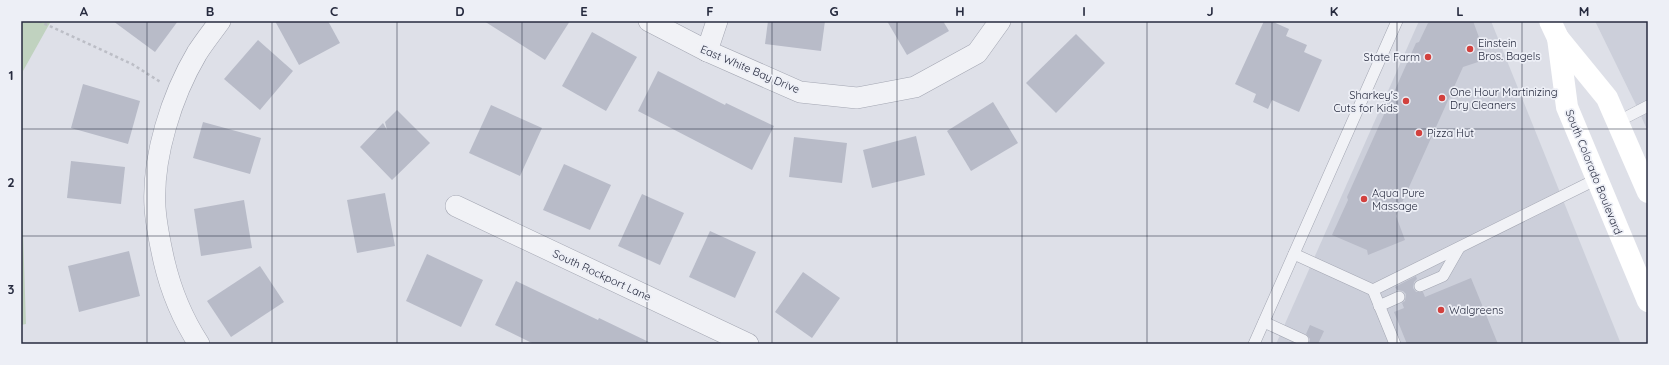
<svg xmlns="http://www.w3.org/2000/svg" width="1669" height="365" font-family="Quicksand,sans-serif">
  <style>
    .built { fill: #cccfda }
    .green { fill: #c0d2bf }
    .building { fill: #b8bbc8 }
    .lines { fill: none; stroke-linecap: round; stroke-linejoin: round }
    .service-casing { stroke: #a3a6b2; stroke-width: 12 }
    .minor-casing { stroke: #a3a6b2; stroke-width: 22 }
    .path { stroke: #bcbec6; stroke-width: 2.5; stroke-dasharray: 3 3; stroke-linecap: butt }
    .service { stroke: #f1f2f6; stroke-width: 11 }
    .minor { stroke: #f1f2f6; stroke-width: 21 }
    .secondary { stroke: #fff; stroke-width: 22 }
    .grid { fill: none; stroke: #272b3f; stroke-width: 1; stroke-opacity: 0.55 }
    .poi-dot { fill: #d2413e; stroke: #edeff6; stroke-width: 1.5 }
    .labels { text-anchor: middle; stroke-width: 3.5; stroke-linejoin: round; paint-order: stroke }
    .poi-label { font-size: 11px; fill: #272b3f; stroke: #edeff6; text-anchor: start }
    .street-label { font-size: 11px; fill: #272b3f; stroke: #edeff6 }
    .neatline { fill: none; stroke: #272b3f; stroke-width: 1.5 }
    .grid-label { font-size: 13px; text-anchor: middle; font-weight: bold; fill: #272b3f }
  </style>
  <rect width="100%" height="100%" fill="#dee0e8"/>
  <g class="built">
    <path d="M 1419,21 L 1491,21 L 1621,344 L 1276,344 Z"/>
    <path d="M 1595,21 L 1648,21 L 1648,132 L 1638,109 Z"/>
  </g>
  <path class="green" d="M 21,21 L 51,21 L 23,71 L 22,201 L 26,324 L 21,325 Z"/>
  <g class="building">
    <path d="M 113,21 L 178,21 L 155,52 Z"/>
    <path d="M 275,21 L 328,21 L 340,43 L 299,65 Z"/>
    <path d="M 484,21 L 570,21 L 545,60 Z"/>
    <path d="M 768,21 L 825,21 L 821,51 L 765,44 Z"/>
    <path d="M 887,21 L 943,21 L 949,31 L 907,55 Z"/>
    <path d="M 1264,21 L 1271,21 L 1289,29 L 1286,36 L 1307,45 L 1304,52 L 1322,60 L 1299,112 L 1272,100 L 1268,109 L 1253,102 L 1256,94 L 1235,84 Z"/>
    <path d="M 1432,21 L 1473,21 L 1487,59 L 1463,67 L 1396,216 L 1405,240 L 1368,255 L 1367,250 L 1332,235 L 1348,200 L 1347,197 L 1416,43 L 1419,42 L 1428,23 Z"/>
    <path d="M 592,32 L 637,57 L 606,111 L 562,86 Z"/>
    <path d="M 1076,34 L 1105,63 L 1056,113 L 1026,83 Z"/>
    <path d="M 258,40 L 293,71 L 260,110 L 224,79 Z"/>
    <path d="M 658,71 L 725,105 L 726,103 L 774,126 L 752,170 L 638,111 Z"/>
    <path d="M 83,84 L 140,101 L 128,144 L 71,128 Z"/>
    <path d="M 993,102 L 1018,143 L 971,171 L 947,131 Z"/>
    <path d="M 491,105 L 542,128 L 520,176 L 469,153 Z"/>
    <path d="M 397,110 L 430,143 L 392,180 L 360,147 L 383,123 L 387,130 L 385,122 Z"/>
    <path d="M 203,122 L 261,138 L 250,174 L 193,158 Z"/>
    <path d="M 916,136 L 925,175 L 872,188 L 863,150 Z"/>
    <path d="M 794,137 L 847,143 L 842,183 L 789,177 Z"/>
    <path d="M 71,161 L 125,167 L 121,204 L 67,198 Z"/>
    <path d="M 564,164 L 611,185 L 590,230 L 543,210 Z"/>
    <path d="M 385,193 L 395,246 L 357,253 L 347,200 Z"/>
    <path d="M 642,194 L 684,213 L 660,265 L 618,246 Z"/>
    <path d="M 244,200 L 252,248 L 201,256 L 194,209 Z"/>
    <path d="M 710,231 L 756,252 L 735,298 L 689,277 Z"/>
    <path d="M 129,251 L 140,296 L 79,312 L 68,266 Z"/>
    <path d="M 427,254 L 483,280 L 461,327 L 406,301 Z"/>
    <path d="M 260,266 L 284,302 L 231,337 L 207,301 Z"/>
    <path d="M 803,272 L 840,298 L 812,338 L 775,312 Z"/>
    <path d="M 1416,276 L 1417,279 L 1414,282 L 1413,288 L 1416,292 L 1423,292 L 1425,297 L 1471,278 L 1498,344 L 1407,344 L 1394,312 L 1404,308 L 1402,303 L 1405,301 L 1406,294 L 1403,291 L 1397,290 L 1395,287 Z"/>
    <path d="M 516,281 L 598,320 L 599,318 L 653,344 L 534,344 L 495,325 Z"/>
    <path d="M 1310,325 L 1324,331 L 1318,344 L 1309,344 L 1310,339 L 1306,334 Z"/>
  </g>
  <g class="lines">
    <defs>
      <g id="service">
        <path d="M 1617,122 L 1648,106"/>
        <path d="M 1294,254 L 1373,290 L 1395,344"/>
        <path d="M 1420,286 L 1443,276 L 1459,248"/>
        <path d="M 1373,290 L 1597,179"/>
        <path d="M 1379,306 L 1399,297"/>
        <path d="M 1264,322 L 1303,340"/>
        <path d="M 1254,344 L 1397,21"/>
      </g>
      <g id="minor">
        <path d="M 649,21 L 707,51 L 800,92 L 857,98 L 915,87 L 977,53 L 1000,21"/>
        <path d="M 707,51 L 717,21"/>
        <path d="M 456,206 L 748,344"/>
        <path d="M 199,344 C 182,318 171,291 164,261 C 160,243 156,225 155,207 C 152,157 172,95 197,53 C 204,42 212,32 220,21"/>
      </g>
    </defs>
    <use href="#service" class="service-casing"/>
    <use href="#minor" class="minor-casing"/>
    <path class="path" d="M 39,21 L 132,64 L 162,83"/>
    <use href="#service" class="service"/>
    <use href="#minor" class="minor"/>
    <g class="secondary">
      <path d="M 1550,21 L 1558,38 L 1607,98 L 1648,192"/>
      <path d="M 1558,38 L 1567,107 L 1648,301"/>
    </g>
  </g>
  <path class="grid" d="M 147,21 L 147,344M 272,21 L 272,344M 397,21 L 397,344M 522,21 L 522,344M 647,21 L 647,344M 772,21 L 772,344M 897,21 L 897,344M 1022,21 L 1022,344M 1147,21 L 1147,344M 1272,21 L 1272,344M 1397,21 L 1397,344M 1522,21 L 1522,344M 21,129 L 1648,129M 21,236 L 1648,236"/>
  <g class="poi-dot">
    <circle cx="1470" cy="49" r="4"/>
    <circle cx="1428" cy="57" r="4"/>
    <circle cx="1442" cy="98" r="4"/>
    <circle cx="1406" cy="101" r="4"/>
    <circle cx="1419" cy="133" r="4"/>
    <circle cx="1364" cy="199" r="4"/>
    <circle cx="1441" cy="310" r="4"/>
  </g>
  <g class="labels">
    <g class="poi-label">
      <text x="1478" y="47">Einstein<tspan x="1478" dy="13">Bros. Bagels</tspan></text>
      <text x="1420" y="61" text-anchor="end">State Farm</text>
      <text x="1450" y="96">One Hour Martinizing<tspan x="1450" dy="13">Dry Cleaners</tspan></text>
      <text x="1398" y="99" text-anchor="end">Sharkey's<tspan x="1398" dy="13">Cuts for Kids</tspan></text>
      <text x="1427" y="137">Pizza Hut</text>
      <text x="1372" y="197">Aqua Pure<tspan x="1372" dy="13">Massage</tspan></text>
      <text x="1449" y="314">Walgreens</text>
    </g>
    <g class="street-label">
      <text transform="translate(750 69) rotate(23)" y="4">East White Bay Drive</text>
      <text transform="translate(1594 172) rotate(68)" y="4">South Colorado Boulevard</text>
      <text transform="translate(602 275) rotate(25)" y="4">South Rockport Lane</text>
    </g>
  </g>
  <rect width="1669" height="365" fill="none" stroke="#edeff6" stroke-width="44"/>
  <rect x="22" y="22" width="1625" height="321" class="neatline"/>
  <g class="grid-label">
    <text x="84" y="16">A</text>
    <text x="210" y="16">B</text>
    <text x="334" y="16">C</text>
    <text x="460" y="16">D</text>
    <text x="584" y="16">E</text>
    <text x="710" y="16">F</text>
    <text x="834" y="16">G</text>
    <text x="960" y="16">H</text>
    <text x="1084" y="16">I</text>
    <text x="1210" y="16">J</text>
    <text x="1334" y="16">K</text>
    <text x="1460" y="16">L</text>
    <text x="1584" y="16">M</text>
    <text x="11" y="80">1</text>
    <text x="11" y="187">2</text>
    <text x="11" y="294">3</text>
  </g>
</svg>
